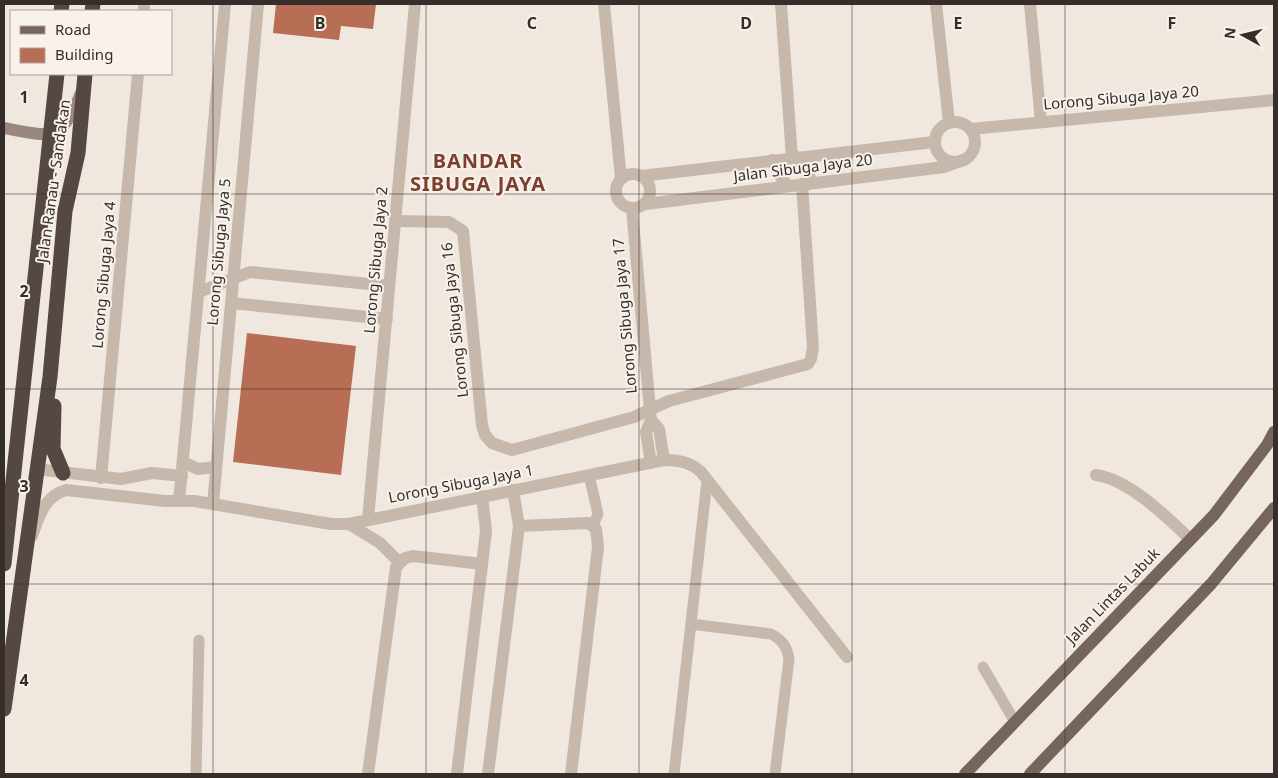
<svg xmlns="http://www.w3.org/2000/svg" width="1278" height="778" font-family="'Noto Sans',sans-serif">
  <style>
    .building { fill: #b86d55 }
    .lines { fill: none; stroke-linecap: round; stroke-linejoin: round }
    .lane { stroke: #c7b8ac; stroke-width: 11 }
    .street { stroke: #c7b8ac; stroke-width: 12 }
    .secondary { stroke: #9a887e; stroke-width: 12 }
    .primary { stroke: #76655d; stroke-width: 12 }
    .highway { stroke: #554842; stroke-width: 15 }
    .grid { fill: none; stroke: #362e2a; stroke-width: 1; stroke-opacity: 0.55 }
    .labels { text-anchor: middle; stroke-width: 4; stroke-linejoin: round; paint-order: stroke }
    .street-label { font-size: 15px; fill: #362e2a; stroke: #f8f2eb }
    .district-label { font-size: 20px; font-weight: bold; letter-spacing: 1px; fill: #7b3f2d; stroke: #f8f2eb }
    .grid-label { font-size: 16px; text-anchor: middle; font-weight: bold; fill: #362e2a; stroke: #f8f2eb; stroke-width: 4; stroke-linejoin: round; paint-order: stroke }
  </style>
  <rect width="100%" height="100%" fill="#f0e8df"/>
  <g class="building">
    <path d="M 276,4 L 376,4 L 373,29 L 341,26 L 339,40 L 273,33 Z"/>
    <path d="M 247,333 L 356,346 L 341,475 L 233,462 Z"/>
  </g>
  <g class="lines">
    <g class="lane">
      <path d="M 589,475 L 598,514 L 593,525"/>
      <path d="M 691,624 L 771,634 C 782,640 787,646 789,659 L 775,774"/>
      <path d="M 983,667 L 1015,722"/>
      <path d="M 196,774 L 199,640"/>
      <path d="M 674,774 L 707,481"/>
    </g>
    <g class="street">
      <path d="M 604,4 L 621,179"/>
      <path d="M 781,4 L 792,158"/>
      <path d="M 936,4 L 949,122"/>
      <path d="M 1030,4 L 1041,122"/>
      <path d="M 144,11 L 144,4"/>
      <circle cx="955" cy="142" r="20"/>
      <path d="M 971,129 L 1274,100"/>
      <path d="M 797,157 L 813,183"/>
      <path d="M 772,160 L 782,179 L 788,186"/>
      <circle cx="633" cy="191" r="17"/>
      <path d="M 641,176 L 934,142"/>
      <path d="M 646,204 L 944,167 L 963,160"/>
      <path d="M 632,209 L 650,410 L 651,420 L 646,432 L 651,463"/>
      <path d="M 396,221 L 449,222 L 463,231 L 482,425 L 485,435 L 492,443 L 512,450 L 634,417 L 669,401 L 808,364 L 811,359 L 813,348 L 802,184"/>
      <path d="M 199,292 L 250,272 L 389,286"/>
      <path d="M 231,303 L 387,319"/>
      <path d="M 651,420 L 659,429 L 664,460"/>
      <path d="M 183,462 L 198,469 L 216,467"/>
      <path d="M 36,469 L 121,479 L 152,473 L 182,476"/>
      <path d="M 1096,475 C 1128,479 1167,517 1190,539"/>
      <path d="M 101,478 L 138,74"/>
      <path d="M 179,501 L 225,4"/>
      <path d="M 213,504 L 258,4"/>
      <path d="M 368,519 L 415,4"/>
      <path d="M 349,524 L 380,543 L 399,562"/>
      <path d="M 519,526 L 588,523 L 596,529 L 598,547 L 571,774"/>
      <path d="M 32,536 C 39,517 44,496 66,490 L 165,501 L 194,501 L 331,524 L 349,524 L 664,460 C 679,460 690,462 701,472 L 847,657"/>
      <path d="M 368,774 L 396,567 L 405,558 L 413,556 L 482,564"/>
      <path d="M 457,774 L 486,531 L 482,496"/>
      <path d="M 488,774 L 519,526 L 513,490"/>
    </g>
    <path class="secondary" d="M 4,128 C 53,137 60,143 81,93"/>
    <g class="primary">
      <path d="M 965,774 L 1214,515 L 1267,445 L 1274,432"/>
      <path d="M 1030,774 L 1211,584 L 1274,508"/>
    </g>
    <g class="highway">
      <path d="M 61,11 L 62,4"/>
      <path d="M 92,11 L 93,4"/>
      <path d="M 54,406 L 53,449 L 63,473"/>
      <path d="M 4,564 L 57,74"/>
      <path d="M 4,709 L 50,377 L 65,211 L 78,153 L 85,74"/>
    </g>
  </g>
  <path class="grid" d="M 213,4 L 213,774M 426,4 L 426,774M 639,4 L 639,774M 852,4 L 852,774M 1065,4 L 1065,774M 4,194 L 1274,194M 4,389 L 1274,389M 4,584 L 1274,584"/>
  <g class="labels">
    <g class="street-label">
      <text transform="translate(1121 98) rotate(-5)" y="5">Lorong Sibuga Jaya 20</text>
      <text transform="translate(803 168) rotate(-7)" y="5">Jalan Sibuga Jaya 20</text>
      <text transform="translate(54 181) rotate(-82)" y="5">Jalan Ranau - Sandakan</text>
      <text transform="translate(219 252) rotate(-85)" y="5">Lorong Sibuga Jaya 5</text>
      <text transform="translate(376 260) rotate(-85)" y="5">Lorong Sibuga Jaya 2</text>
      <text transform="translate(104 275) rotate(-85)" y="5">Lorong Sibuga Jaya 4</text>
      <text transform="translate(625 316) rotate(-95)" y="5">Lorong Sibuga Jaya 17</text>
      <text transform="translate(455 320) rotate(-96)" y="5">Lorong Sibuga Jaya 16</text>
      <text transform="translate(461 484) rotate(-11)" y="5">Lorong Sibuga Jaya 1</text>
      <text transform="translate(1113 596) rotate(-46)" y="5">Jalan Lintas Labuk</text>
    </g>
    <g class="district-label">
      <text x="478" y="168">BANDAR<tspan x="478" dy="23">SIBUGA JAYA</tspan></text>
    </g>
  </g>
  <g class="grid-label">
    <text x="320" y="29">B</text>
    <text x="532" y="29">C</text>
    <text x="746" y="29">D</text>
    <text x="958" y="29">E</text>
    <text x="1172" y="29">F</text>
    <text x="24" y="103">1</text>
    <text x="24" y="297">2</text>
    <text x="24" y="492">3</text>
    <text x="24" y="686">4</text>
  </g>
  <rect width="1278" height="778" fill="none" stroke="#362e2a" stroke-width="10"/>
  <rect x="10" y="10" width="162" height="65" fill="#f8f2eb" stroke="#aaa49e"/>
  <rect x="20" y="26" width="25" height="8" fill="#76655d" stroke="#aaa49e"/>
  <text x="55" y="35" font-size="15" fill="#362e2a">Road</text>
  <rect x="20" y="48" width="25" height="15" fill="#b86d55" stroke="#aaa49e"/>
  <text x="55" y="60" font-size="15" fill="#362e2a">Building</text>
  <g transform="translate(1243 35) rotate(278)" stroke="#f8f2eb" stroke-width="4" paint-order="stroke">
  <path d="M0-4L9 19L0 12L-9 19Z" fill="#362e2a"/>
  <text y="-8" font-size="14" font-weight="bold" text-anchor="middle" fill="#362e2a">N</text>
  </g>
</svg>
